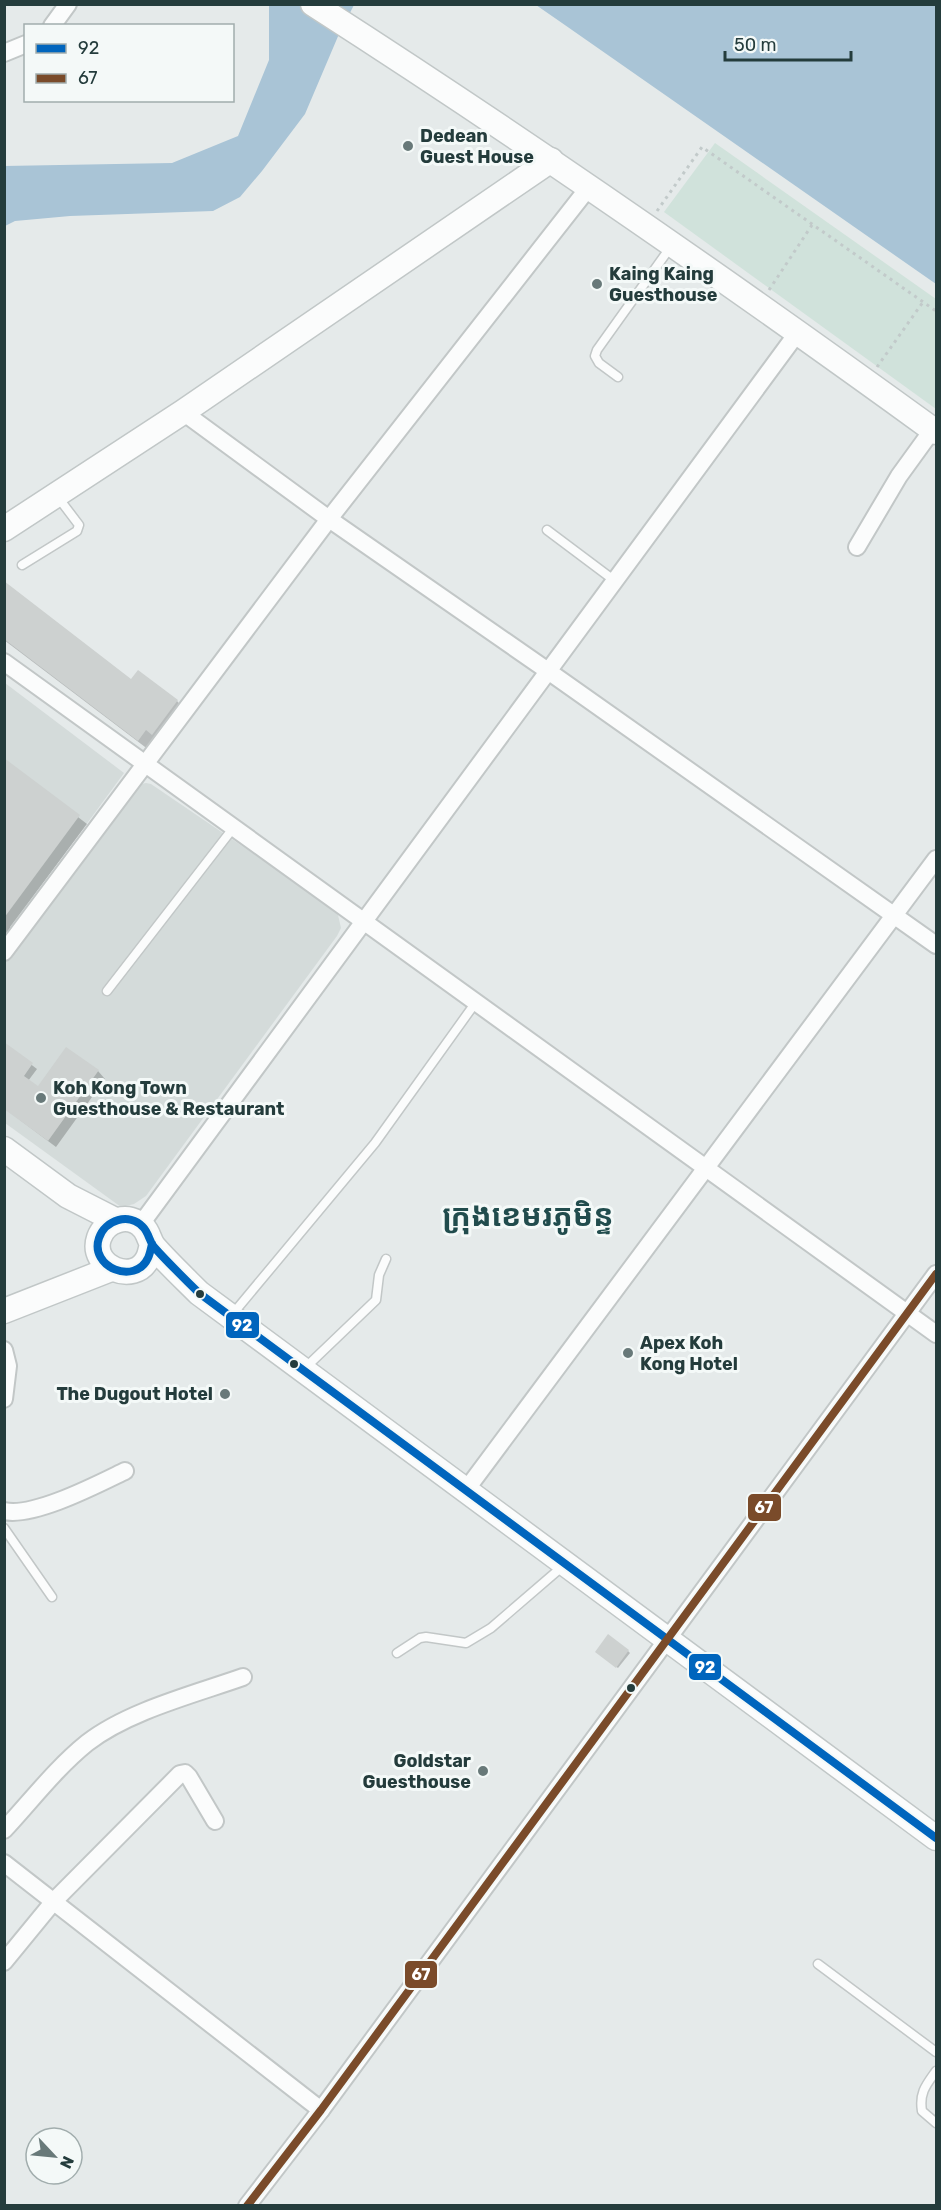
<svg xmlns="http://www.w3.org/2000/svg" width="941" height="2210" font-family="Rubik,'Noto Sans Khmer',sans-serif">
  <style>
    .built { fill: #d4dbda }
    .green { fill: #d0e2db }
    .water { fill: #a9c4d6 }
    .shadow { fill: #0003 }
    .building { fill: #cdd1d0 }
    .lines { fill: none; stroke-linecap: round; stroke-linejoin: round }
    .lane-casing { stroke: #c2c7c7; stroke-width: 11 }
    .street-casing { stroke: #c2c7c7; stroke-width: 20 }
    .secondary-casing { stroke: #c1c7c7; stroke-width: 27 }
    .path { stroke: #c2caca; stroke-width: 3; stroke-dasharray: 3 4.5; stroke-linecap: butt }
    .lane { stroke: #fbfcfc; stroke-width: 8 }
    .street { stroke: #fbfcfc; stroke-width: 16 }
    .secondary { stroke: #fbfcfc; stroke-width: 24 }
    .bus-1-casing { stroke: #f4f9f8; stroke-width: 12 }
    .bus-2-casing { stroke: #f4f9f8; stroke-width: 12 }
    .bus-1 { stroke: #0065bd; stroke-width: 8 }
    .bus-2 { stroke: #7a4b2a; stroke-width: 8 }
    .poi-dot { fill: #687979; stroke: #f4f9f8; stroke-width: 2 }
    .bus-dot { fill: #243c3c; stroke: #f4f9f8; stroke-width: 2 }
    .labels { text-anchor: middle; stroke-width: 6; stroke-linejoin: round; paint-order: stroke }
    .poi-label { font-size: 18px; font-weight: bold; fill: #243c3c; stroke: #f4f9f8; text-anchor: start }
    .town-label { font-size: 30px; font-weight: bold; fill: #214c4d; stroke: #f4f9f8 }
    .line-badge { stroke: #f4f9f8; stroke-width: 2 }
    .badge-label { font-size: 16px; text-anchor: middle; font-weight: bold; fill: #fff }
  </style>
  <rect width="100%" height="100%" fill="#e5eaea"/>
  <g class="built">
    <path d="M 5,683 L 124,773 L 5,935 Z"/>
    <path d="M 146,783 L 151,784 L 324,902 L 338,915 L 341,928 L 337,936 L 146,1196 L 134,1204 L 121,1207 L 5,1123 L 4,963 L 132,795 L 141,784 Z"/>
  </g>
  <path class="green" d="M 715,143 L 936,299 L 936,409 L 664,212 Z"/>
  <g class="water">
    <path d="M 269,5 L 354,5 L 339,34 L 305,114 L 262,171 L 240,197 L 213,211 L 70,216 L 15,221 L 5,226 L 4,166 L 172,163 L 238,136 L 269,60 Z"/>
    <path d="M 536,5 L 936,5 L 936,284 L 562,23 Z"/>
  </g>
  <g class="shadow">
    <path d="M 4,583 L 132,681 L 177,701 L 187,712 L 149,750 L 4,640 Z"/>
    <path d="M 4,760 L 87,824 L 10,927 L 14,931 L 4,942 Z"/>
    <path d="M 4,1044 L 37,1069 L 28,1081 L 39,1088 L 98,1071 L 105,1079 L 56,1147 L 20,1120 Z"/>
    <path d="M 628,1651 L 630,1653 L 618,1668 L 599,1654 Z"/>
  </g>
  <g class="building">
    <path d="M 4,581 L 131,679 L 138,670 L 178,700 L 152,735 L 146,730 L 138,741 L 4,639 Z"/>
    <path d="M 4,758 L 80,815 L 4,918 Z"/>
    <path d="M 4,1042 L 33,1063 L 24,1076 L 38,1086 L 66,1047 L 99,1070 L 48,1141 L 4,1109 Z"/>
    <path d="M 608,1634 L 629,1650 L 616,1668 L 595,1652 Z"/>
  </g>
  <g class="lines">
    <defs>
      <g id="lane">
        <path d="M 618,377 L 599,363 L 595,356 L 597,350 L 672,245"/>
        <path d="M 547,530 L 615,581"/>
        <path d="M 22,565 L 77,531 L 79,525 L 57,496"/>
        <path d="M 107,991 L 234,827"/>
        <path d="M 231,1316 L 375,1143 L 476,1002"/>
        <path d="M 305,1368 L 376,1300 L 379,1275 L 386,1259"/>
        <path d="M 4,1528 L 52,1597"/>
        <path d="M 397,1653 L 420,1638 L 426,1637 L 466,1643 L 491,1628 L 563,1566"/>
        <path d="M 818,1964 L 936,2052"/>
        <path d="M 936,2071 C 926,2085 919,2093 922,2111 L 936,2123"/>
      </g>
      <g id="street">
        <path d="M 52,26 L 68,4"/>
        <path d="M 4,53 L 26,44"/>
        <path d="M 183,412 L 329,519 L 548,671 L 936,945"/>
        <path d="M 857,547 L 899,476 L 933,429"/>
        <path d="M 4,662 L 936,1334"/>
        <path d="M 4,952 L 329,519 L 589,187"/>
        <path d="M 141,1224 L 798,332"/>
        <path d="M 4,1350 L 8,1366 L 4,1399"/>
        <path d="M 466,1490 L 936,859"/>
        <path d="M 4,1511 C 33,1518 98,1484 125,1471"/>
        <path d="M 4,1830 C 31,1801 56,1768 87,1743 C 128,1711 195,1694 243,1677"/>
        <path d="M 4,1863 L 321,2110"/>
        <path d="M 4,1962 L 54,1901 L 180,1774 L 185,1773 L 189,1777 L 215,1821"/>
        <path d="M 247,2206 L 321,2110 L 936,1274"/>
      </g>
      <g id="secondary">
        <path d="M 313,4 C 525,140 732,284 936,432"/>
        <path d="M 4,529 L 183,412 L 551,160"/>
        <path d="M 4,1149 L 68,1196 L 115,1220"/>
        <path d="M 152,1244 C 151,1248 150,1254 148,1258 C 135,1286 89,1267 99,1238 C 105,1220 129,1212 143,1227 C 149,1233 149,1241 154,1247 C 168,1263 184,1278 199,1293 L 936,1838"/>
        <path d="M 4,1311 L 111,1269"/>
      </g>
    </defs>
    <use href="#lane" class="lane-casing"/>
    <use href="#street" class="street-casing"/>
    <use href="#secondary" class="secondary-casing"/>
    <g class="path">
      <path d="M 657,211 L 702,147 L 936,311"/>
      <path d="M 769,290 L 812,225"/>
      <path d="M 877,367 L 923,302"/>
    </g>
    <use href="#lane" class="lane"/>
    <use href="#street" class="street"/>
    <use href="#secondary" class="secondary"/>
    <defs>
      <path id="bus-1" d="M 152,1244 C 151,1248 150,1254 148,1258 C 135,1286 89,1267 99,1238 C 105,1220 129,1212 143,1227 C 149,1233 149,1241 154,1247 C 168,1263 184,1278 199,1293 L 936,1838"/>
      <path id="bus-2" d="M 247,2206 L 321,2110 L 936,1274"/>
    </defs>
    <use href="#bus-1" class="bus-1-casing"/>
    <use href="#bus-2" class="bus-2-casing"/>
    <use href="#bus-1" class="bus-1"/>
    <use href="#bus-2" class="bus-2"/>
  </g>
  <g class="poi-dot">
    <circle cx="408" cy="146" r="6"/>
    <circle cx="597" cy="284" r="6"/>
    <circle cx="41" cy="1098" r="6"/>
    <circle cx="628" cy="1353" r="6"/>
    <circle cx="225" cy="1394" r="6"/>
    <circle cx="483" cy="1771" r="6"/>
  </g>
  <g class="bus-dot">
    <circle cx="200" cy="1294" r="5"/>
    <circle cx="294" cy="1364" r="5"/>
    <circle cx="631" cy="1688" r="5"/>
  </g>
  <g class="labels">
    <g class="poi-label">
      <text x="420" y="142">Dedean<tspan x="420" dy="21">Guest House</tspan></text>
      <text x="609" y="280">Kaing Kaing<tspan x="609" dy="21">Guesthouse</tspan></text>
      <text x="53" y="1094">Koh Kong Town<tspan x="53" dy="21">Guesthouse &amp; Restaurant</tspan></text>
      <text x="640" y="1349">Apex Koh<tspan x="640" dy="21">Kong Hotel</tspan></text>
      <text x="213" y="1400" text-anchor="end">The Dugout Hotel</text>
      <text x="471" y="1767" text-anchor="end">Goldstar<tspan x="471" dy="21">Guesthouse</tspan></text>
    </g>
    <g class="town-label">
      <text x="528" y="1226">ក្រុងខេមរភូមិន្ទ</text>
    </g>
  </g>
  <g class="line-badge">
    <rect x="225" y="1311" width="35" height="28" rx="6" fill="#0065bd"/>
    <rect x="747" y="1493" width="35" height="29" rx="6" fill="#7a4b2a"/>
    <rect x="688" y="1653" width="34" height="28" rx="6" fill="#0065bd"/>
    <rect x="404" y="1960" width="34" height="29" rx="6" fill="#7a4b2a"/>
  </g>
  <g class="badge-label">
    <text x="242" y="1331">92</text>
    <text x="764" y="1513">67</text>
    <text x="705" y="1673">92</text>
    <text x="421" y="1980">67</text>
  </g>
  <rect width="941" height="2210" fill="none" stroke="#243c3c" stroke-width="12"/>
  <rect x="24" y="24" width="210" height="78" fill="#f4f9f8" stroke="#a1adad" stroke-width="1.5"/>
  <rect x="36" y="44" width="30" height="9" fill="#0065bd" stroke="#a1adad" stroke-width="1.5"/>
  <text x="78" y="54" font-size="18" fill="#243c3c">92</text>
  <rect x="36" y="74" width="30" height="9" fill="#7a4b2a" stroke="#a1adad" stroke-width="1.5"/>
  <text x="78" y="84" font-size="18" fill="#243c3c">67</text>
  <g transform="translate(54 2156) rotate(116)"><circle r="28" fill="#f4f9f8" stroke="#a1adad" stroke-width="1.5"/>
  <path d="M0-4.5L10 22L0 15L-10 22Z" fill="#687979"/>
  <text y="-9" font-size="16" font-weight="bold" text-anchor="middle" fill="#243c3c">N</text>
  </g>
  <path d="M725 51v9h126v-9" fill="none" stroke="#243c3c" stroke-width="3"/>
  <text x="734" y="51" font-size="18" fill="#243c3c" stroke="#f4f9f8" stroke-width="4.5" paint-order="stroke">50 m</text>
</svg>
